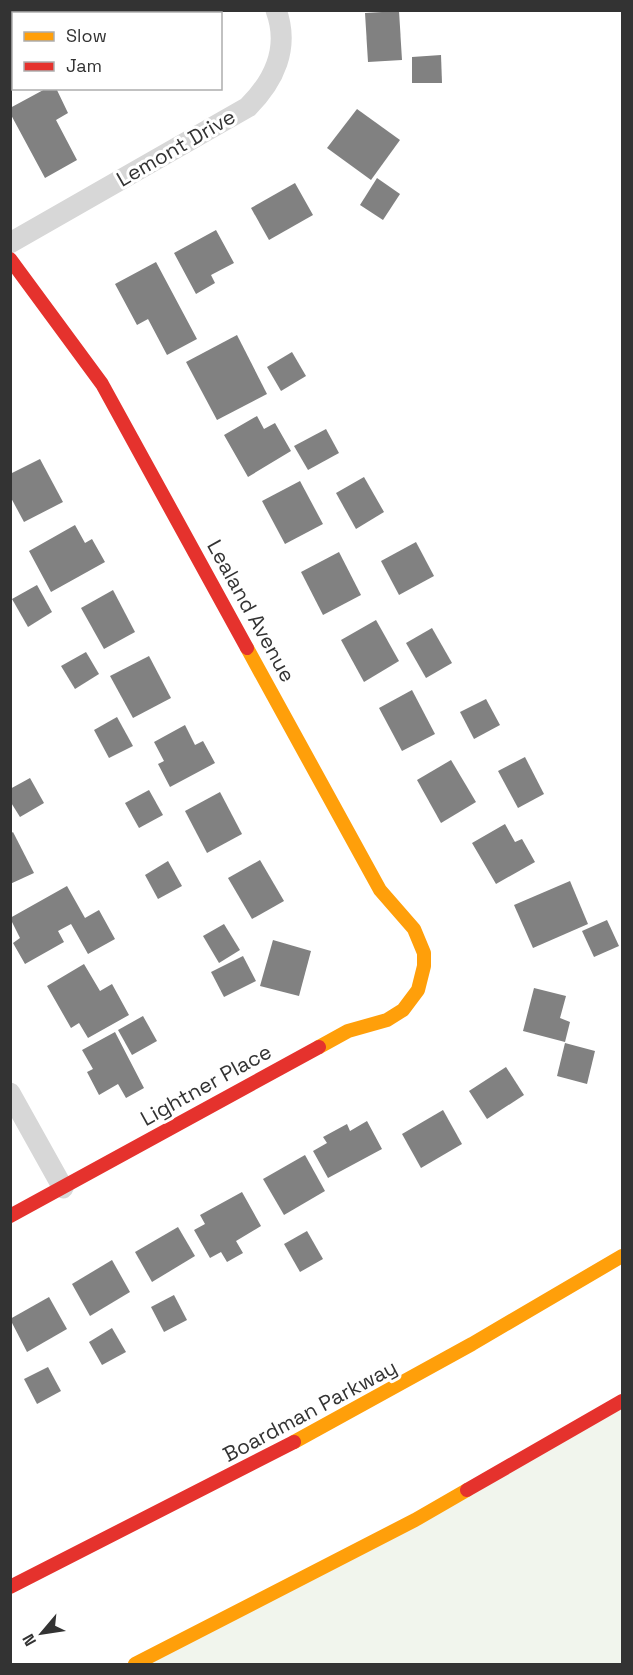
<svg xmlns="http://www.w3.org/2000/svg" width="633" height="1675" font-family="'Space Grotesk',sans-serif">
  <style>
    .green { fill: #f1f5ed }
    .building { fill: #818181 }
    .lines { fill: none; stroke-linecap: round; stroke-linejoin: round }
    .street { stroke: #d7d7d7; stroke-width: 21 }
    .slow { stroke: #ff9f0a; stroke-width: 14 }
    .jam { stroke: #e5322d; stroke-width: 14 }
    .labels { text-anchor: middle; stroke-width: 6; stroke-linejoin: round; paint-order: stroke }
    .street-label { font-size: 21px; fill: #333; stroke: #fff }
  </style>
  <rect width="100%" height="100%" fill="#fff"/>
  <path class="green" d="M 622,1401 L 622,1664 L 135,1664 Z"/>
  <g class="building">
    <path d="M 399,11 L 402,60 L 368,62 L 365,13 Z"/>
    <path d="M 441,55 L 442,83 L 412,83 L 412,57 Z"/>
    <path d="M 47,88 L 56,88 L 68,113 L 56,120 L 77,160 L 45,178 L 10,113 L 10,108 Z"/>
    <path d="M 357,109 L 400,140 L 371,180 L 327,148 Z"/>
    <path d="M 377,178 L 400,194 L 383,220 L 360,205 Z"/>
    <path d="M 295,183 L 313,215 L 269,240 L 251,208 Z"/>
    <path d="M 216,230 L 234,263 L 211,275 L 215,283 L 196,294 L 174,253 Z"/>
    <path d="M 156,262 L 197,339 L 167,355 L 148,319 L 137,325 L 115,284 Z"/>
    <path d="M 237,335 L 267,394 L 217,420 L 186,362 Z"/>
    <path d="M 292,352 L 306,376 L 281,391 L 267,367 Z"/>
    <path d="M 257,416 L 264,429 L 275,423 L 291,451 L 248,477 L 224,435 Z"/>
    <path d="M 326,429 L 339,453 L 308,470 L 294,446 Z"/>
    <path d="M 40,459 L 63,502 L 24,522 L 10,496 L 10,474 Z"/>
    <path d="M 364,477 L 384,512 L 356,529 L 336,493 Z"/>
    <path d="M 300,481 L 323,524 L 285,544 L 262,501 Z"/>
    <path d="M 75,525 L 85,543 L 92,539 L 105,562 L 51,592 L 29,551 Z"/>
    <path d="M 416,542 L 434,576 L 399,595 L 381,561 Z"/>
    <path d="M 339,552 L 361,595 L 323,615 L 301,572 Z"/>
    <path d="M 37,585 L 52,612 L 28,627 L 12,599 Z"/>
    <path d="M 113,590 L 135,632 L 104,649 L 81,608 Z"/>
    <path d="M 376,620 L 399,661 L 364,682 L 341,640 Z"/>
    <path d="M 432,628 L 452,663 L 426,678 L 406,643 Z"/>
    <path d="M 86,652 L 99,674 L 75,689 L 61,666 Z"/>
    <path d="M 149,656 L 171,698 L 133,718 L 110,676 Z"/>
    <path d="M 412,690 L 435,734 L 402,751 L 379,708 Z"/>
    <path d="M 486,699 L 500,725 L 474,739 L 460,712 Z"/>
    <path d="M 117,717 L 133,746 L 109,758 L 94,730 Z"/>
    <path d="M 185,725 L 195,745 L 203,741 L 215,763 L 170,787 L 158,764 L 164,761 L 154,742 Z"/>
    <path d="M 525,757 L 544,794 L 518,808 L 498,771 Z"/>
    <path d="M 451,760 L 476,802 L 441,823 L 417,780 Z"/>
    <path d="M 30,778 L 44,803 L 20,817 L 10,801 L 10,789 Z"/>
    <path d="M 149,790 L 163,815 L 139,828 L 125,803 Z"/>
    <path d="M 220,792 L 242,834 L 207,853 L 185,811 Z"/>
    <path d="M 505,824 L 515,842 L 522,839 L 535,862 L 496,884 L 472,843 Z"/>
    <path d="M 13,832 L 34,873 L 10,884 L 10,834 Z"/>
    <path d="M 260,860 L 284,901 L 252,919 L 228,878 Z"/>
    <path d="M 168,861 L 182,886 L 158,899 L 145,875 Z"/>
    <path d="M 570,881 L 588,924 L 533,948 L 514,905 Z"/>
    <path d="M 67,886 L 85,918 L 99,910 L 115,939 L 88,954 L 71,924 L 58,931 L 64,942 L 25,964 L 13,943 L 20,938 L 10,918 Z"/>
    <path d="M 607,920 L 619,946 L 594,957 L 582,931 Z"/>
    <path d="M 224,924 L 240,950 L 219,963 L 203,936 Z"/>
    <path d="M 273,940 L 311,951 L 299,996 L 260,986 Z"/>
    <path d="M 243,956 L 256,981 L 224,997 L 211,972 Z"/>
    <path d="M 84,964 L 100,991 L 112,984 L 129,1015 L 88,1038 L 79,1023 L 71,1028 L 47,986 Z"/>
    <path d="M 534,988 L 566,996 L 560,1018 L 570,1022 L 565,1042 L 523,1031 Z"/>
    <path d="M 143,1016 L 157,1041 L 132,1055 L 118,1030 Z"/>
    <path d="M 115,1032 L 144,1088 L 126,1098 L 118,1084 L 99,1095 L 87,1072 L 93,1069 L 82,1050 Z"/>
    <path d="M 565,1043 L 595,1051 L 587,1084 L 557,1076 Z"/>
    <path d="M 506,1067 L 524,1095 L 487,1119 L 469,1091 Z"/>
    <path d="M 443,1110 L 462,1144 L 421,1168 L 402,1134 Z"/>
    <path d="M 367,1121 L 382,1149 L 328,1178 L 313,1151 L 327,1143 L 323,1137 L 347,1124 L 350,1131 Z"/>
    <path d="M 305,1155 L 325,1191 L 284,1215 L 263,1179 Z"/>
    <path d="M 242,1192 L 261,1226 L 236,1241 L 243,1253 L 227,1262 L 221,1252 L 210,1258 L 194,1230 L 205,1224 L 200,1215 Z"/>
    <path d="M 178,1227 L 195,1256 L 152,1282 L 135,1252 Z"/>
    <path d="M 307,1231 L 323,1259 L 300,1272 L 284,1244 Z"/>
    <path d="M 112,1260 L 130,1292 L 90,1316 L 72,1284 Z"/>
    <path d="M 174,1295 L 187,1320 L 164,1332 L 151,1307 Z"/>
    <path d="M 49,1297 L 67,1329 L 27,1352 L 10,1319 Z"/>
    <path d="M 112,1328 L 126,1352 L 102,1365 L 89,1342 Z"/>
    <path d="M 48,1367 L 61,1391 L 37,1404 L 24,1379 Z"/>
  </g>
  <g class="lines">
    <g class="street">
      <path d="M 10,243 L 248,107 C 274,81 290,48 276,10"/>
      <path d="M 10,1093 L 63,1188"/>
    </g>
    <g class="slow">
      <path d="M 247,648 L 380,890 L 414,929 L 424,953 L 424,966 L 418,990 L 403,1010 L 387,1020 L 348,1031 L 319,1047"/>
      <path d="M 294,1442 L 472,1344 L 622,1256"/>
      <path d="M 135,1664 L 415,1520 L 467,1490"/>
    </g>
    <g class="jam">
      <path d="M 10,259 L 102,384 L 247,648"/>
      <path d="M 10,1216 L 319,1047"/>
      <path d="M 467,1490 L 622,1401"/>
      <path d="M 10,1587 L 294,1442"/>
    </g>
  </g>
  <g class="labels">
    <g class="street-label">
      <text transform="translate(176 148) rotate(-30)" y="7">Lemont Drive</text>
      <text transform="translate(251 611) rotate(61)" y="7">Lealand Avenue</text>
      <text transform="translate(206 1085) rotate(-29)" y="7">Lightner Place</text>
      <text transform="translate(310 1411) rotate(-28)" y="7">Boardman Parkway</text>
    </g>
  </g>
  <rect width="633" height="1675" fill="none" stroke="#333333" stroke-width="24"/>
  <rect x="12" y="12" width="210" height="78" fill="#ffffff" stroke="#adadad" stroke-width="1.5"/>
  <rect x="24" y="32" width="30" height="9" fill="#ff9f0a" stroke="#adadad" stroke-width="1.5"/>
  <text x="66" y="42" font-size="18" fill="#333333">Slow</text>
  <rect x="24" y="62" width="30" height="9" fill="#e5322d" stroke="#adadad" stroke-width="1.5"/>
  <text x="66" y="72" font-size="18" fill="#333333">Jam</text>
  <g transform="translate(42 1633) rotate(241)" stroke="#ffffff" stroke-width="4.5" paint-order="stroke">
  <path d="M0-4.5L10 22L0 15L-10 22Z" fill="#333333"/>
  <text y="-9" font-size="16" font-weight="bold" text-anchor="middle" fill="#333333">N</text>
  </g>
</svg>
